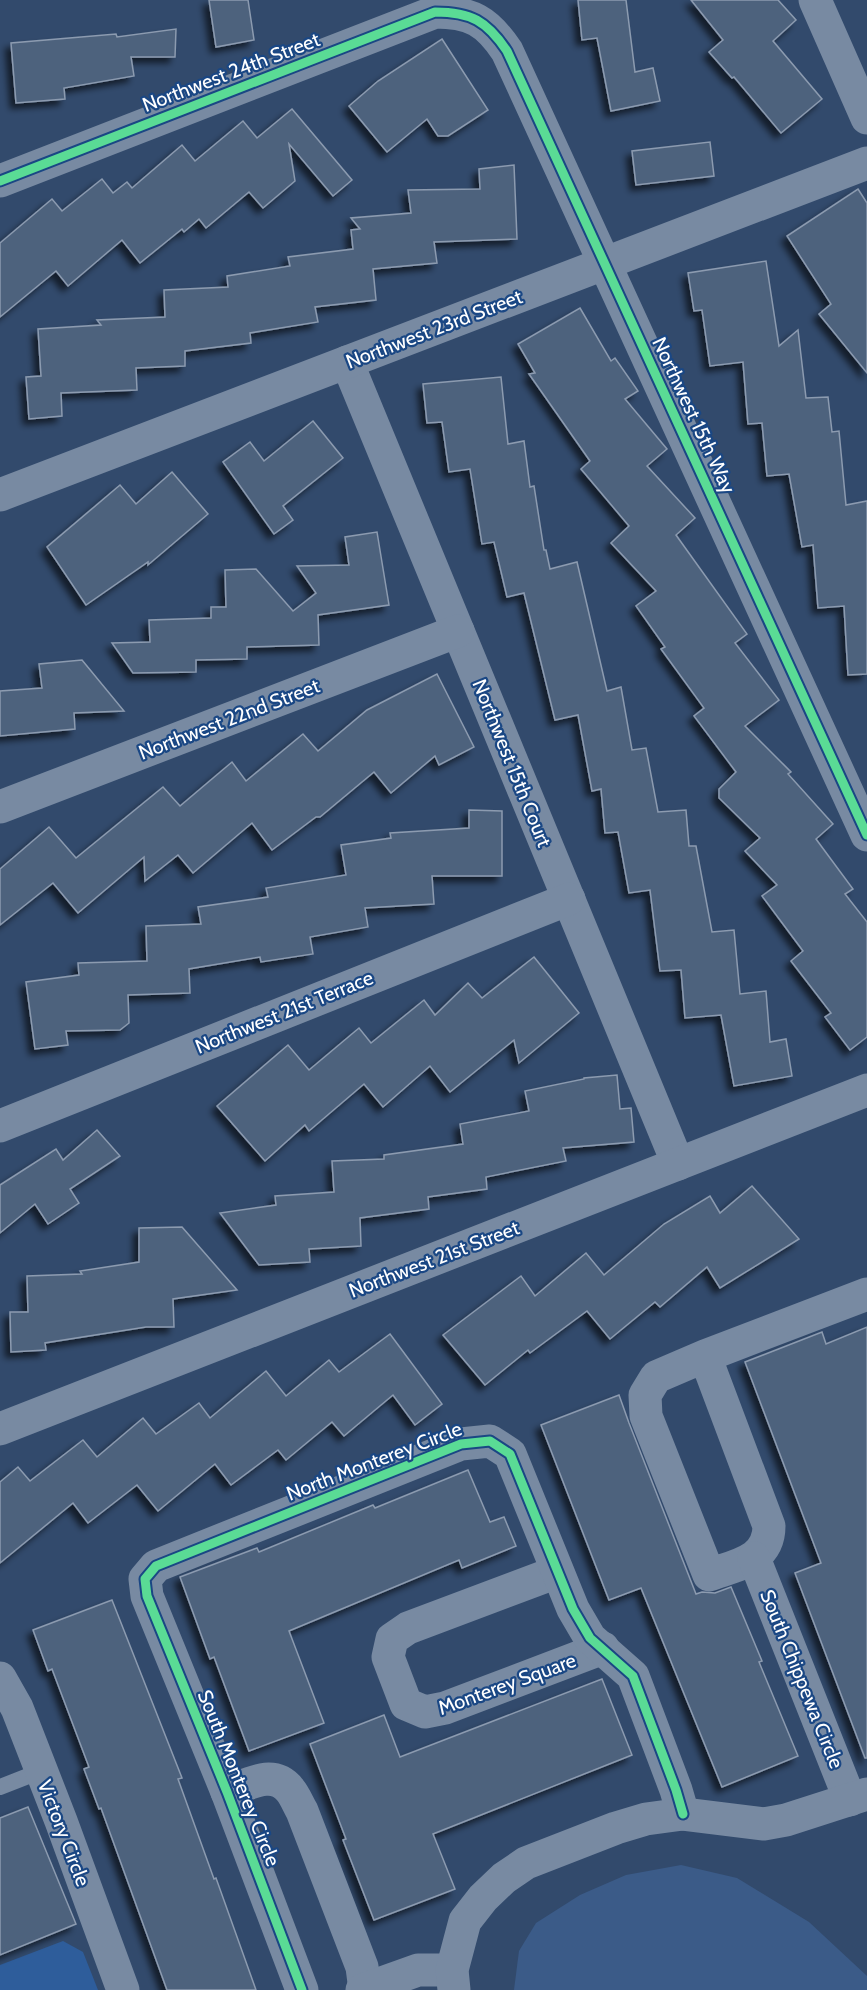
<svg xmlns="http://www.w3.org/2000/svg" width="867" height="1990" font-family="Cabin,sans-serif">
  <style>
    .green { fill: #2e5d9b }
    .water { fill: #3b5b88 }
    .building { fill: #4e627d; stroke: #8c9bb0; stroke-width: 1.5; filter: url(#shadow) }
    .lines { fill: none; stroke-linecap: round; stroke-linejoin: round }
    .service { stroke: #788aa2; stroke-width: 16 }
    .minor { stroke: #788aa2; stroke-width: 33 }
    .cycleway-casing { stroke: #1a4784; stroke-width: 13 }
    .cycleway { stroke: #5adb95; stroke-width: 9 }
    .labels { text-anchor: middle; stroke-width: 4.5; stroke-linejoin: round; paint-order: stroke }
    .street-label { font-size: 20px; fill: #fff; stroke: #1a4784 }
  </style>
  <defs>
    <filter id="shadow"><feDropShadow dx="-5.5" dy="5.5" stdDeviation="3" flood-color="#0009"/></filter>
  </defs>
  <rect width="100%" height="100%" fill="#324a6c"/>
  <path class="green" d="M 63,1941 L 83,1952 L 98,1990 L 0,1990 L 0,1965 Z"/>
  <path class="water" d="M 681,1865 L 737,1878 L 809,1922 L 867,1976 L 867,1990 L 514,1990 L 519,1951 L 536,1923 L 580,1895 L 626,1875 Z"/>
  <g class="building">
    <path d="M 209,0 L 248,0 L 254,40 L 216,47 Z"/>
    <path d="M 578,0 L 626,0 L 635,72 L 653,68 L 660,101 L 611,111 L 597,38 L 582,40 Z"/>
    <path d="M 691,0 L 778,0 L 796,20 L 773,41 L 822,99 L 781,133 L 734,77 L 732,78 L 709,52 L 723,40 Z"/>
    <path d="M 176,29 L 175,57 L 131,57 L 134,76 L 64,88 L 65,99 L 16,103 L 11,43 L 116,34 L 117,37 Z"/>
    <path d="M 442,39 L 488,110 L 448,136 L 438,136 L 427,119 L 387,152 L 349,106 L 378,81 Z"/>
    <path d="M 292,109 L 352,180 L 333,196 L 289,144 L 295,181 L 263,208 L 249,192 L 206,228 L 199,219 L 184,232 L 182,229 L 140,263 L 122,240 L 68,286 L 56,271 L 0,317 L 0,243 L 52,199 L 62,211 L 102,179 L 113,193 L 127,182 L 132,188 L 182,145 L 195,161 L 243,121 L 257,138 Z"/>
    <path d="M 710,142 L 714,176 L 636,185 L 632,151 Z"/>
    <path d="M 514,165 L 517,239 L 434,242 L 437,263 L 373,269 L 376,300 L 315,307 L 318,322 L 250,333 L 251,343 L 185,351 L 185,366 L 136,368 L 137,390 L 61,393 L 62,416 L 29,419 L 26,377 L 41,376 L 38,329 L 101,325 L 97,320 L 165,317 L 164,290 L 228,287 L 227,276 L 290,266 L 288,257 L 353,249 L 351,230 L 360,229 L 351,218 L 411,213 L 408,190 L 480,189 L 479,169 Z"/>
    <path d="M 858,189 L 867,203 L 867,373 L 819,314 L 831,304 L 787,236 Z"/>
    <path d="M 766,261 L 779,346 L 798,330 L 806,398 L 828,397 L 832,432 L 839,431 L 846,505 L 867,501 L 867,674 L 848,675 L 844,606 L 818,608 L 813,545 L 802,547 L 789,474 L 767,476 L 762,423 L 748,424 L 743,362 L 710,366 L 702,310 L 694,311 L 688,273 Z"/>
    <path d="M 580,308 L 611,361 L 615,358 L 638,391 L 625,399 L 667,449 L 647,466 L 695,518 L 676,535 L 747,634 L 735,643 L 779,700 L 745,726 L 791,772 L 788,774 L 833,824 L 816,839 L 853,889 L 845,894 L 867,922 L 867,1037 L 850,1050 L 825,1017 L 831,1013 L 791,961 L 803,951 L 762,896 L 777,885 L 745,851 L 760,838 L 719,798 L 719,789 L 736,772 L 694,716 L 704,708 L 661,649 L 665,647 L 636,606 L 656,591 L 611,543 L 629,526 L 581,469 L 590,461 L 529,374 L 535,373 L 518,344 Z"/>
    <path d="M 501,377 L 508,444 L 524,441 L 530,487 L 534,486 L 544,550 L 546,550 L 550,569 L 577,562 L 607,691 L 621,687 L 632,750 L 646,748 L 658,812 L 686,810 L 689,846 L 696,846 L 712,932 L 734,930 L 740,994 L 766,991 L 770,1042 L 786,1039 L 792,1076 L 734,1086 L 721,1015 L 685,1018 L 681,970 L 660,971 L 650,890 L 629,893 L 618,832 L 605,833 L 601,789 L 592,791 L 578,715 L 555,720 L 524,593 L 507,597 L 494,542 L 482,544 L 470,469 L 449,472 L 442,422 L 427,423 L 423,384 Z"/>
    <path d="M 313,421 L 343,458 L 283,506 L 293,520 L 274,534 L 223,462 L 250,442 L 264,461 Z"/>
    <path d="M 172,472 L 208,514 L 148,565 L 148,562 L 86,605 L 47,547 L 120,485 L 136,504 Z"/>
    <path d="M 377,532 L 389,605 L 318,615 L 319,645 L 247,647 L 247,659 L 196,660 L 196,672 L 133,673 L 112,643 L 150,642 L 149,620 L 211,618 L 211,607 L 226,607 L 225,570 L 256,569 L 293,611 L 316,593 L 297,566 L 349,565 L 345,537 Z"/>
    <path d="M 82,660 L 124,711 L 74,713 L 75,729 L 0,736 L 0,691 L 42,688 L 39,664 Z"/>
    <path d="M 437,674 L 474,747 L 439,765 L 435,756 L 391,793 L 374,772 L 320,817 L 316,817 L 272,850 L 252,823 L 193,873 L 178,855 L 145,881 L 144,857 L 78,913 L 53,883 L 0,925 L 0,869 L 49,827 L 76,858 L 163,787 L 180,806 L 232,762 L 246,781 L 303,734 L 318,751 L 367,710 Z"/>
    <path d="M 469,810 L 502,811 L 502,876 L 432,876 L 434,904 L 365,908 L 368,927 L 310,937 L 313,954 L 261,962 L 260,957 L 189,969 L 190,993 L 128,995 L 129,1023 L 120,1030 L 66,1031 L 68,1045 L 35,1049 L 26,982 L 79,975 L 78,963 L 147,961 L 146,926 L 201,924 L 198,907 L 268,897 L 266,888 L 346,875 L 341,845 L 391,838 L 390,833 L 469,828 Z"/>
    <path d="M 534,957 L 579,1013 L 519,1063 L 514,1040 L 450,1092 L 430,1066 L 383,1107 L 364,1084 L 309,1131 L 305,1125 L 265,1161 L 217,1106 L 288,1045 L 309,1070 L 359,1028 L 371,1043 L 424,1000 L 435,1015 L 468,983 L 482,998 Z"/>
    <path d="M 617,1075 L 620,1109 L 631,1108 L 634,1142 L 563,1148 L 566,1161 L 486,1177 L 487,1189 L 428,1197 L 429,1209 L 360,1218 L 361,1246 L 309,1249 L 310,1262 L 259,1265 L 220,1213 L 276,1205 L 275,1196 L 334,1192 L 332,1161 L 384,1159 L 384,1155 L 463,1144 L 460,1124 L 529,1111 L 525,1091 L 584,1079 L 584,1078 Z"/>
    <path d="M 97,1130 L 120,1156 L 70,1189 L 79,1203 L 48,1224 L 35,1204 L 0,1233 L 0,1185 L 56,1149 L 63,1160 Z"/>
    <path d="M 752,1186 L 799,1239 L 720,1288 L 707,1267 L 660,1307 L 655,1302 L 610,1339 L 587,1311 L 530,1353 L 528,1350 L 485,1385 L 443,1335 L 521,1276 L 535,1296 L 586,1253 L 604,1275 L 664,1224 L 710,1196 L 720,1213 Z"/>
    <path d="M 182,1227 L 237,1290 L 173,1299 L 174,1327 L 146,1327 L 45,1343 L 46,1350 L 11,1352 L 10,1312 L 28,1312 L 27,1276 L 82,1274 L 80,1271 L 139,1262 L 139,1228 Z"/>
    <path d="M 867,1327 L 867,1758 L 865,1758 L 795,1573 L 821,1563 L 745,1362 L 822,1332 L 826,1344 Z"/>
    <path d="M 390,1334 L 442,1404 L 415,1425 L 393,1395 L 344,1436 L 332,1422 L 286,1460 L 278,1450 L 231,1485 L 215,1464 L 158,1511 L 137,1485 L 88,1523 L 73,1503 L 0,1563 L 0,1482 L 18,1467 L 30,1481 L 83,1440 L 97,1457 L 143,1418 L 156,1434 L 199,1403 L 210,1418 L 266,1371 L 286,1396 L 329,1360 L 339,1372 Z"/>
    <path d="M 619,1395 L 629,1423 L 696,1594 L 702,1592 L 715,1593 L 731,1587 L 762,1661 L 759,1662 L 798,1756 L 722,1787 L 641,1588 L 609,1600 L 541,1425 Z"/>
    <path d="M 468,1470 L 490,1522 L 504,1517 L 516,1546 L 462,1568 L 459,1560 L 289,1631 L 324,1723 L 249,1751 L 214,1657 L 210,1659 L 180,1577 L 257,1548 L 259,1552 L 373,1505 L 375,1508 Z"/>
    <path d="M 112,1600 L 182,1778 L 178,1779 L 214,1879 L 216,1878 L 256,1990 L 167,1990 L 101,1808 L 99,1809 L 84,1769 L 89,1767 L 52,1669 L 48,1671 L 33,1630 Z"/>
    <path d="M 602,1679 L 632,1755 L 433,1834 L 455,1889 L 374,1920 L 343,1840 L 346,1839 L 310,1744 L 384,1715 L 400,1757 Z"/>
    <path d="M 28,1807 L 76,1924 L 0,1955 L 0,1818 Z"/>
  </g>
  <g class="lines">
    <path class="service" d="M 0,1787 L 41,1771"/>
    <g class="minor">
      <path d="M 815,0 L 867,118"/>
      <path d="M 0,181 L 435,12 C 471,12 487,21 507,51 L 867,835"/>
      <path d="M 347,362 L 678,1164"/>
      <path d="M 0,495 L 867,163"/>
      <path d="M 0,807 L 458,631"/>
      <path d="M 0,1126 L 569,899"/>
      <path d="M 705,1356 L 769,1526 C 769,1561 736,1565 709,1575 L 646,1416 L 645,1395 L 656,1377 L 705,1356 L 867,1294"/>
      <path d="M 0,1429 L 867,1090"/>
      <path d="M 754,1558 L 850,1800"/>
      <path d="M 557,1572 L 408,1628 L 392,1639 L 388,1657 L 406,1704 L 425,1712 L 445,1708 L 603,1648"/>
      <path d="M 0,1678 L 17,1708 L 61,1821 L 123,1990"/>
      <path d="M 227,1792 C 247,1785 273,1768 290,1790 C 295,1796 298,1804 302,1811 L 362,1967 L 365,1990"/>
      <path d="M 302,1990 L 227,1792 L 147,1596 L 145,1579 L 156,1566 L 461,1444 L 490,1441 L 510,1454 L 573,1609 L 590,1638 L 633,1676 L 676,1790 L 683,1814"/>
      <path d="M 362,1990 L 418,1970 L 452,1970"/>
      <path d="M 454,1990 L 452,1970 L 465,1921 L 483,1898 L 504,1878 L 526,1863 L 616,1828 L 646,1819 L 683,1814 L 764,1824 L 786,1820 L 867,1794"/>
    </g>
    <defs>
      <g id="cycleway">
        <path d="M 0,181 L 435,12 C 471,12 487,21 507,51 L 867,835"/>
        <path d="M 302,1990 L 227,1792 L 147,1596 L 145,1579 L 156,1566 L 461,1444 L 490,1441 L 510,1454 L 573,1609 L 590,1638 L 633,1676 L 676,1790 L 683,1814"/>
      </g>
    </defs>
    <use href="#cycleway" class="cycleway-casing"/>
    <use href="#cycleway" class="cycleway"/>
  </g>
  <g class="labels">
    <g class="street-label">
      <text transform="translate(231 72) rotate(-21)" y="7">Northwest 24th Street</text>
      <text transform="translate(434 329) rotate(-21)" y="7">Northwest 23rd Street</text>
      <text transform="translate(694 415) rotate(65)" y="7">Northwest 15th Way</text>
      <text transform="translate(229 719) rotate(-21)" y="7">Northwest 22nd Street</text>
      <text transform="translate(512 763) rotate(68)" y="7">Northwest 15th Court</text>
      <text transform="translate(284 1012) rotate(-22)" y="7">Northwest 21st Terrace</text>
      <text transform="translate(434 1259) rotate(-21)" y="7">Northwest 21st Street</text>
      <text transform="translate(374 1461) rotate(-21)" y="7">North Monterey Circle</text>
      <text transform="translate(802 1679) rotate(68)" y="7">South Chippewa Circle</text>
      <text transform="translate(507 1684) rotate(-20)" y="7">Monterey Square</text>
      <text transform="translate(239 1778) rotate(68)" y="7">South Monterey Circle</text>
      <text transform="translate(64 1833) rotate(69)" y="7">Victory Circle</text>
    </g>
  </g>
</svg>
